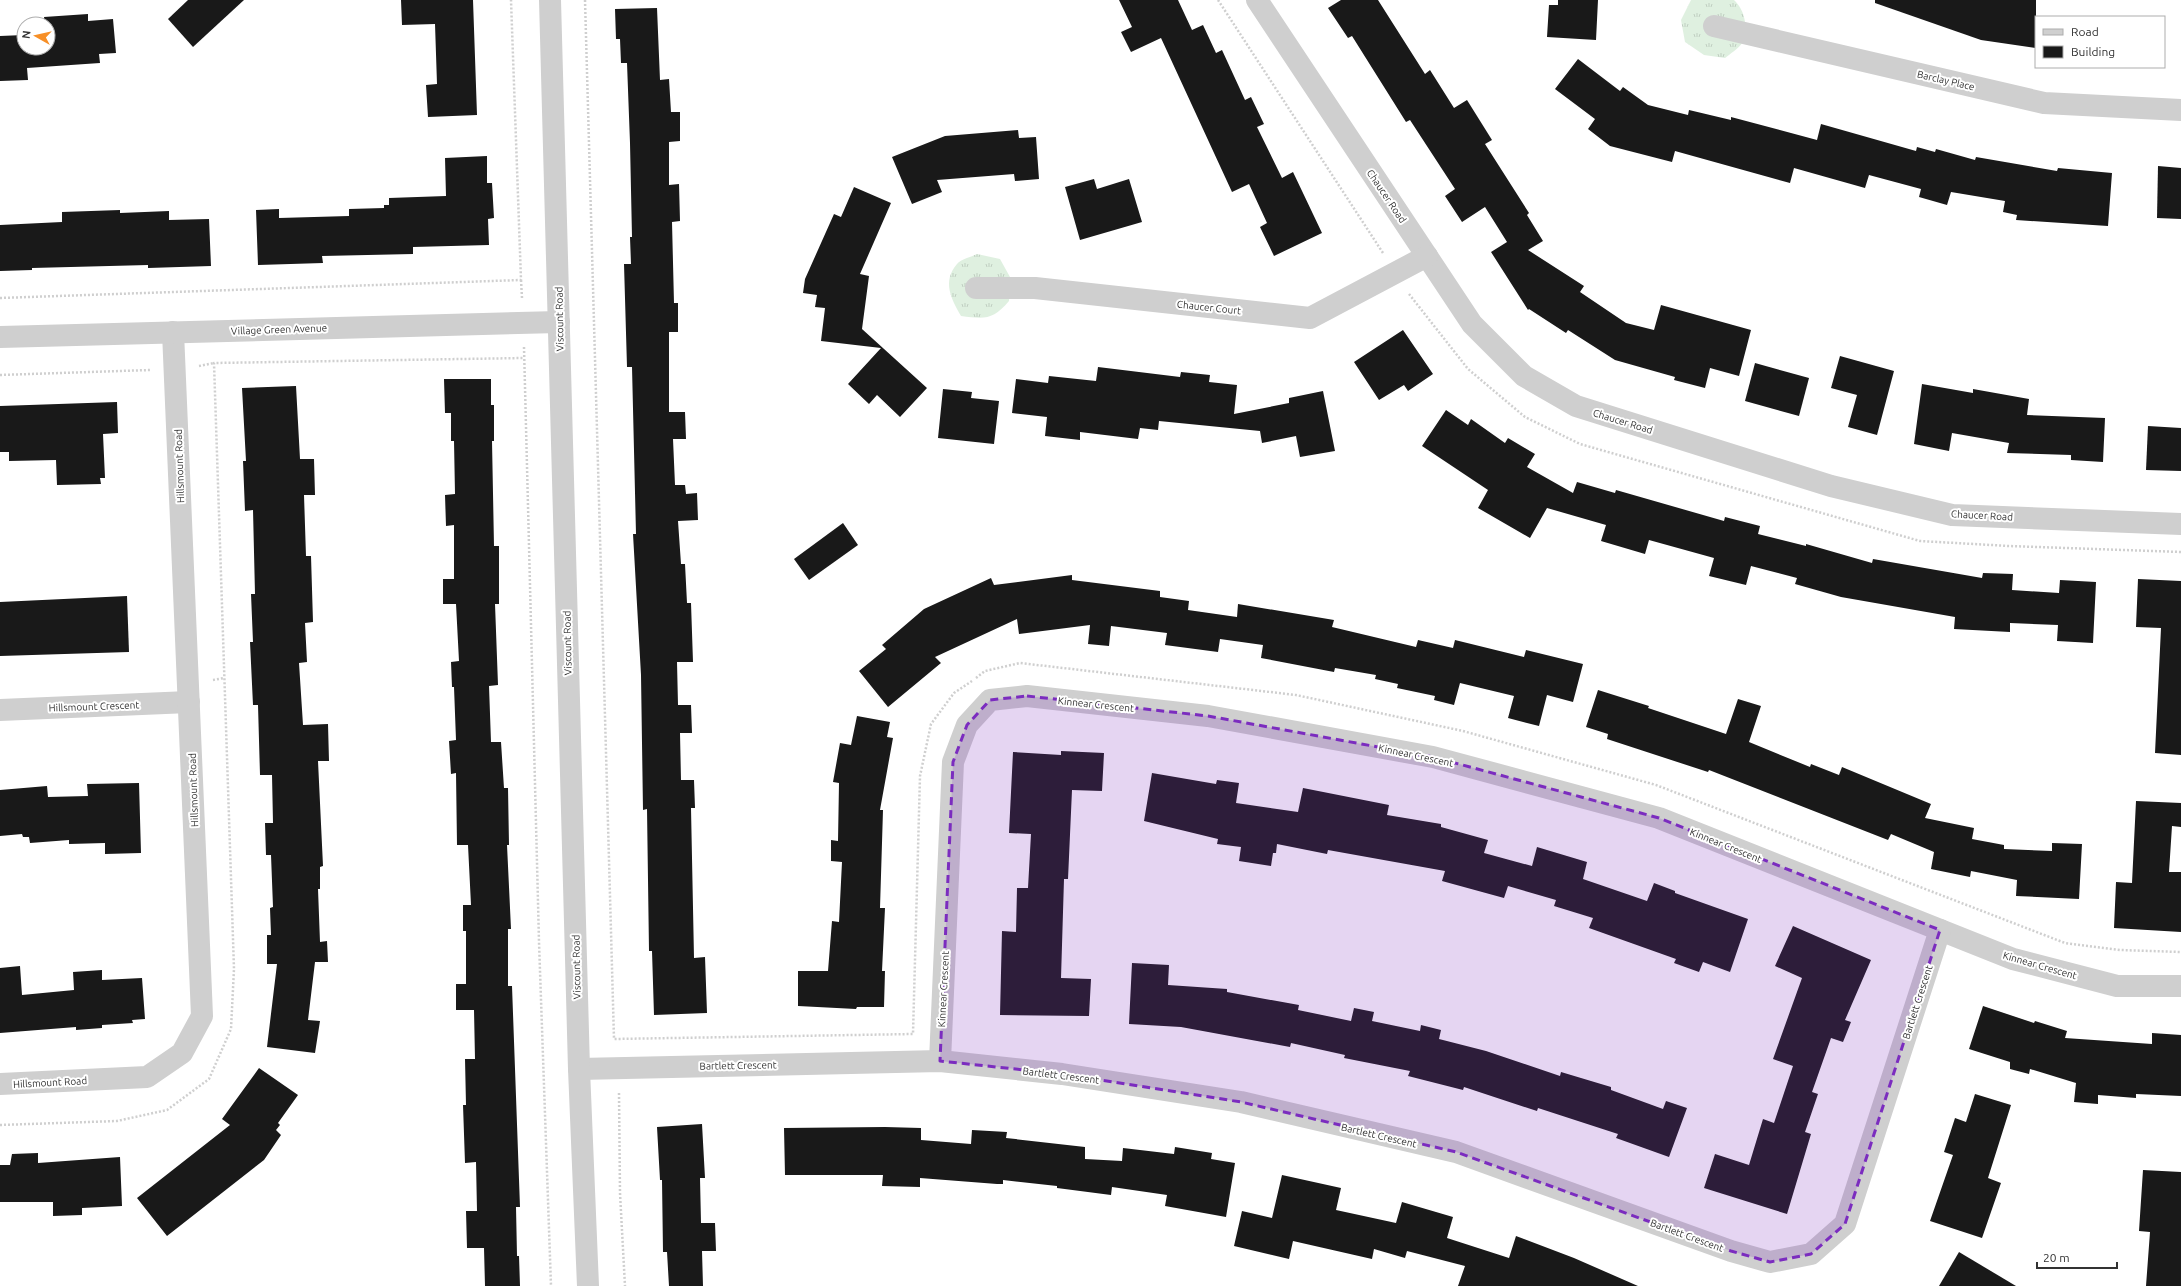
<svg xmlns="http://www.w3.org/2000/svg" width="2181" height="1286" font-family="Ubuntu,sans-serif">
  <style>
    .grass { fill: url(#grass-tufts) }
    .building { fill: #191919 }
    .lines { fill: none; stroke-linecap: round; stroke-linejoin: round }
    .path { stroke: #cfcfcf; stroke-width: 2.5; stroke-dasharray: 2 2; stroke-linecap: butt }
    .minor { stroke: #cfcfcf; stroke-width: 22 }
    .tertiary { stroke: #cfcfcf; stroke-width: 22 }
    .marked { fill: #7b2cbf; fill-opacity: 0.2; stroke: #7b2cbf; stroke-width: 3; stroke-dasharray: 8 5; stroke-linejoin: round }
    .labels { text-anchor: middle; stroke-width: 4; stroke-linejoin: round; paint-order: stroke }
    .street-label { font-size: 10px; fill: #323232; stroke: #fff }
  </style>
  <defs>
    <pattern id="grass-tufts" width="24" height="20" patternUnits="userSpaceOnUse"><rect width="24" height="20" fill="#dff0e0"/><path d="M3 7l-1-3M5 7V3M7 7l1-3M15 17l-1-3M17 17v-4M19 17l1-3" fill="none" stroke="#c0cec1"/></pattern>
  </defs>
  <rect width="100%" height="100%" fill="#fff"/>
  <g class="grass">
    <path d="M 1691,0 L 1734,0 C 1745,10 1749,29 1742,43 C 1739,48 1730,54 1725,58 L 1704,55 L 1685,42 L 1681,20 Z"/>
    <path d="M 977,254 L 1000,259 L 1010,277 L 1009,301 C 993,320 985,319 961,316 C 951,299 942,281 957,264 C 961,259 971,257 977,254 Z"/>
  </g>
  <g class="building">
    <path d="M 188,0 L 244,0 L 193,47 L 168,19 Z"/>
    <path d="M 401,0 L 473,0 L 477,115 L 428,117 L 426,85 L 437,84 L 435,24 L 402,25 Z"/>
    <path d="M 1119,0 L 1178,0 L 1192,30 L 1203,25 L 1216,53 L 1222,50 L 1245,100 L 1251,97 L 1264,124 L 1257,127 L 1282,178 L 1293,172 L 1322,233 L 1274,256 L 1260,227 L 1267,223 L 1249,184 L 1232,192 L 1161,38 L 1131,52 L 1121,32 L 1132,27 Z"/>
    <path d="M 1341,0 L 1378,0 L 1425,74 L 1430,70 L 1454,108 L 1467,100 L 1492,140 L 1485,144 L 1529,213 L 1527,215 L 1543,241 L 1528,250 L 1584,286 L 1580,292 L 1626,323 L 1654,330 L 1661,305 L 1751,330 L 1739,376 L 1710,368 L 1705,388 L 1674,380 L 1675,377 L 1615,360 L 1568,330 L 1566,333 L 1529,309 L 1528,310 L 1491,252 L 1507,242 L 1485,207 L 1462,222 L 1445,196 L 1455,189 L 1410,120 L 1406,122 L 1352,36 L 1348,38 L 1328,8 Z"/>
    <path d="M 1558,0 L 1598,0 L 1596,40 L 1547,37 L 1549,5 L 1558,5 Z"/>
    <path d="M 1875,0 L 2036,0 L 2036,48 L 1981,40 L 1875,3 Z"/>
    <path d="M 657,8 L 660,80 L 669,79 L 671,112 L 680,112 L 680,141 L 669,142 L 669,185 L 679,184 L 680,221 L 672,222 L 674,303 L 678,303 L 678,332 L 669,332 L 669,412 L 685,412 L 686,439 L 673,439 L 675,485 L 685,485 L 686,494 L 697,493 L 698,520 L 678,521 L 681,564 L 685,564 L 687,603 L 691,603 L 693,662 L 677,662 L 678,705 L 691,705 L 692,733 L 680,733 L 681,780 L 694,780 L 695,808 L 691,808 L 694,958 L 705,957 L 707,1013 L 654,1015 L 652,951 L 649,951 L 647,809 L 643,810 L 641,675 L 633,534 L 636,534 L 632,367 L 627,367 L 624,264 L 631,264 L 630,237 L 632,237 L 630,143 L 627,63 L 621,63 L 620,39 L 616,39 L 615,9 Z"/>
    <path d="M 88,14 L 88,21 L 113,19 L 116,53 L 99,54 L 100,63 L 27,68 L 28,80 L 0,81 L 0,36 L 24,35 L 24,48 L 48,48 L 48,24 L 45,24 L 44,17 Z"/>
    <path d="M 1578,59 L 1620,91 L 1623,87 L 1648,105 L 1688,115 L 1689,110 L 1731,120 L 1731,117 L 1817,140 L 1821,124 L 1916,151 L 1917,147 L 1935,152 L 1936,149 L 1975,160 L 1976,157 L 2057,171 L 2058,168 L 2112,173 L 2108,226 L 2016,220 L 2017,215 L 2003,212 L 2005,201 L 1951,192 L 1947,205 L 1919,197 L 1921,189 L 1869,175 L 1865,188 L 1794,168 L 1790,183 L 1675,151 L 1672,162 L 1610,146 L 1588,129 L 1595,119 L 1555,89 Z"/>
    <path d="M 1018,130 L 1019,138 L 1036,137 L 1039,179 L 1015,181 L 1014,174 L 937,180 L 942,192 L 912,204 L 892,157 L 945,136 Z"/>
    <path d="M 487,156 L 487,183 L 492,183 L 494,218 L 488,219 L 489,245 L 413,247 L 413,254 L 322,256 L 323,263 L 258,265 L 256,210 L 279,209 L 279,218 L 349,216 L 349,209 L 384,208 L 384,205 L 389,205 L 389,198 L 446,196 L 445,158 Z"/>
    <path d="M 2158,166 L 2181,168 L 2181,219 L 2157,218 Z"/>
    <path d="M 1094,179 L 1097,189 L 1129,179 L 1142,222 L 1080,240 L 1065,187 Z"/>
    <path d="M 854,187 L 891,203 L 860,274 L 869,276 L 862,329 L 927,388 L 900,417 L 877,395 L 869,404 L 848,384 L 881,348 L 821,341 L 825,308 L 815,307 L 817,295 L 803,293 L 805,279 L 834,214 L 841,217 Z"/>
    <path d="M 120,210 L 120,213 L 169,211 L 169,220 L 209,219 L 211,266 L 148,268 L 148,265 L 32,268 L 32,270 L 0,271 L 0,225 L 62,222 L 62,212 Z"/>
    <path d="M 1403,330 L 1433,374 L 1408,391 L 1404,385 L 1379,400 L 1354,362 Z"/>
    <path d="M 1840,356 L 1894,371 L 1877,435 L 1848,427 L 1857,395 L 1831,388 Z"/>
    <path d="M 1755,363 L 1809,378 L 1799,416 L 1745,401 Z"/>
    <path d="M 1098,367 L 1180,377 L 1181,372 L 1210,375 L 1209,382 L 1237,385 L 1234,414 L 1289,403 L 1289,398 L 1323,391 L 1335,451 L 1300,457 L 1296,436 L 1262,443 L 1260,431 L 1159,421 L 1158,430 L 1140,428 L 1138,439 L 1080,432 L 1080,440 L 1045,436 L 1047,417 L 1012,413 L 1016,379 L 1048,383 L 1049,376 L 1096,381 Z"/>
    <path d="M 444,379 L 491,379 L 491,405 L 494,405 L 494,441 L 492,441 L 494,546 L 499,546 L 499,604 L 495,604 L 498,685 L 489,686 L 491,742 L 501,742 L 504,788 L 508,788 L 509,845 L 507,845 L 511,929 L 508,929 L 508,986 L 512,986 L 520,1207 L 516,1207 L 517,1256 L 519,1256 L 520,1286 L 485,1286 L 484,1248 L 467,1248 L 466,1211 L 477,1211 L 476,1162 L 465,1163 L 463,1105 L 466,1105 L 465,1059 L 475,1059 L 474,1010 L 456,1010 L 456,984 L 466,984 L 466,931 L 463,931 L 463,905 L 471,905 L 468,845 L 457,845 L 456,773 L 451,774 L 449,741 L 456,740 L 454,687 L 452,687 L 451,662 L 459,661 L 456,604 L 443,604 L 443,579 L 454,579 L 454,525 L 446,526 L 445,495 L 455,494 L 454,441 L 451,441 L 451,413 L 445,413 Z"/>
    <path d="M 1922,384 L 1973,393 L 1973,389 L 2029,399 L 2027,415 L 2105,418 L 2103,462 L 2071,460 L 2071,455 L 2007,453 L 2009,443 L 1952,433 L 1949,451 L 1914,444 Z"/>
    <path d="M 296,386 L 300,459 L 314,459 L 315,495 L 304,495 L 306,556 L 311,556 L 313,622 L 305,623 L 307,662 L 299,663 L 303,725 L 328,724 L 329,761 L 318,761 L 323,866 L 320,867 L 320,889 L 318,889 L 320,942 L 327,941 L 328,962 L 315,962 L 308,1020 L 320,1021 L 315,1053 L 267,1047 L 277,964 L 267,964 L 267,935 L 271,935 L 270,908 L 273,907 L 271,855 L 266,855 L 265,823 L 273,823 L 272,775 L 260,775 L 258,705 L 253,705 L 250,642 L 253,642 L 251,594 L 255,594 L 253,510 L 245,511 L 243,461 L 246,461 L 242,388 Z"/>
    <path d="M 943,389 L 972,392 L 971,398 L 999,401 L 994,444 L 938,438 Z"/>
    <path d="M 117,402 L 118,433 L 103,434 L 105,478 L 100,478 L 101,484 L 57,485 L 56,460 L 9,461 L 9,452 L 0,452 L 0,406 Z"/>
    <path d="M 1446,410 L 1468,425 L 1471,419 L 1505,443 L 1508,438 L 1535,454 L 1527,467 L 1573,493 L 1577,482 L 1615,493 L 1616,490 L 1724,521 L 1725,517 L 1760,526 L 1758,534 L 1806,546 L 1806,544 L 1872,563 L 1873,559 L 1982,578 L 1983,573 L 2013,574 L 2012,590 L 2059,593 L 2060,580 L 2096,582 L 2093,643 L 2057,641 L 2058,625 L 2010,623 L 2010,632 L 1954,629 L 1955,617 L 1841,597 L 1795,584 L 1797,578 L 1751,566 L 1746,585 L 1709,576 L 1714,558 L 1649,540 L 1645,554 L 1601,541 L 1606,525 L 1547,508 L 1530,538 L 1478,508 L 1488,490 L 1422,446 Z"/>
    <path d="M 2148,426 L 2181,428 L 2181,471 L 2146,470 Z"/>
    <path d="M 843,523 L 858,545 L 809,580 L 794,559 Z"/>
    <path d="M 1072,575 L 1072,580 L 1160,591 L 1160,597 L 1189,601 L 1188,610 L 1237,617 L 1238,604 L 1334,620 L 1332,627 L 1416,647 L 1418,640 L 1453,648 L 1455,640 L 1524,657 L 1526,650 L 1583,664 L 1573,702 L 1547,695 L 1539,726 L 1508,718 L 1514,696 L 1460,683 L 1454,705 L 1434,700 L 1435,696 L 1397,688 L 1398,684 L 1375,679 L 1376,675 L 1335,668 L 1334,672 L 1261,658 L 1263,645 L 1220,639 L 1218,652 L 1165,645 L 1167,633 L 1111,626 L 1109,646 L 1088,644 L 1090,625 L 1019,634 L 1017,619 L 935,657 L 941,663 L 888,707 L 859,671 L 886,649 L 882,645 L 924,609 L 991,578 L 994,585 Z"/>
    <path d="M 2138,579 L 2181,581 L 2181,755 L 2155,753 L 2161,628 L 2136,627 Z"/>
    <path d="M 127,596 L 129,652 L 0,656 L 0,602 Z"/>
    <path d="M 1598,690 L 1649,706 L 1648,708 L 1726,734 L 1738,699 L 1761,706 L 1749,742 L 1810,767 L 1811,764 L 1839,775 L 1842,767 L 1931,804 L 1925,818 L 1974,828 L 1972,839 L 2004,845 L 2004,849 L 2052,851 L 2052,843 L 2082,844 L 2079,899 L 2016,896 L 2017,880 L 1971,871 L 1970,877 L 1931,869 L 1934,852 L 1891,834 L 1888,840 L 1709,770 L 1708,772 L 1607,739 L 1608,734 L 1586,727 Z"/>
    <path d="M 857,716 L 890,722 L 887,737 L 893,738 L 880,810 L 883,810 L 880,908 L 885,908 L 882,971 L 885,971 L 884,1007 L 857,1007 L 856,1009 L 798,1006 L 798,971 L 828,971 L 832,921 L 839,922 L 842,862 L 831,861 L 831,840 L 838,841 L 839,783 L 833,782 L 840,743 L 851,745 Z"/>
    <path d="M 1061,751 L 1104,753 L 1102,791 L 1072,790 L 1068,879 L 1064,879 L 1061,978 L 1091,979 L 1089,1016 L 1000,1015 L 1002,931 L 1016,932 L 1017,888 L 1028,888 L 1031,834 L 1009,833 L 1013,752 L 1061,755 Z"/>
    <path d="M 1152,773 L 1216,784 L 1217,780 L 1239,783 L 1236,803 L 1298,812 L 1303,788 L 1389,805 L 1387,815 L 1441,824 L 1441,827 L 1488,840 L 1484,853 L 1532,866 L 1537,847 L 1587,862 L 1583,879 L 1647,901 L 1654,883 L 1675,891 L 1675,893 L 1748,919 L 1730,972 L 1703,962 L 1699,972 L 1674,963 L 1676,959 L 1589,928 L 1593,918 L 1554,906 L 1556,900 L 1508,886 L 1504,898 L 1442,881 L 1445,871 L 1328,850 L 1327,854 L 1277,844 L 1276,853 L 1273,853 L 1271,866 L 1239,861 L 1241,847 L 1217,844 L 1218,839 L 1144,821 Z"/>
    <path d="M 139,783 L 141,853 L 105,854 L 105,843 L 69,844 L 69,840 L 30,843 L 29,837 L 23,837 L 22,834 L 0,836 L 0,790 L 47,786 L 48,797 L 88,796 L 87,784 Z"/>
    <path d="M 2136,801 L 2181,803 L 2181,827 L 2172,826 L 2169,872 L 2181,872 L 2181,932 L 2114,928 L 2116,882 L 2132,883 Z"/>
    <path d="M 1793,926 L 1871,960 L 1845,1020 L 1851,1022 L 1843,1042 L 1831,1038 L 1812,1092 L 1818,1094 L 1805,1132 L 1811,1134 L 1787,1214 L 1704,1188 L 1715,1154 L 1749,1165 L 1763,1119 L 1774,1123 L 1793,1066 L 1773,1059 L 1802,978 L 1775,966 Z"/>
    <path d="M 1132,963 L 1169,965 L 1168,985 L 1227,989 L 1227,992 L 1299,1005 L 1298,1010 L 1351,1021 L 1354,1008 L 1374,1012 L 1372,1021 L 1420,1031 L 1421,1025 L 1441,1030 L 1439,1039 L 1486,1051 L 1560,1076 L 1561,1072 L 1611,1087 L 1611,1090 L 1663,1109 L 1666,1101 L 1687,1108 L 1669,1157 L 1616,1138 L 1618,1134 L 1538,1108 L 1537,1111 L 1464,1087 L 1463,1090 L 1408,1076 L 1410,1071 L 1344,1058 L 1345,1055 L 1291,1043 L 1290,1047 L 1181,1027 L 1129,1024 Z"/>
    <path d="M 20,966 L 22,995 L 74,990 L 73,972 L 102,970 L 102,980 L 142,978 L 145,1019 L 132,1020 L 133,1023 L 102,1025 L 102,1028 L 76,1030 L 76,1027 L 0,1033 L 0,968 Z"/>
    <path d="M 1983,1006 L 2034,1023 L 2035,1021 L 2067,1031 L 2065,1038 L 2152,1044 L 2152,1033 L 2181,1035 L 2181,1096 L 2136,1094 L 2136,1098 L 2098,1095 L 2098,1104 L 2074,1102 L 2076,1083 L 2030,1069 L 2029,1074 L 2010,1069 L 2010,1062 L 1969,1049 Z"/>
    <path d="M 259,1068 L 298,1095 L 278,1123 L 280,1125 L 276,1130 L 281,1135 L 264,1160 L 167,1236 L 137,1198 L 230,1125 L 222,1119 Z"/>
    <path d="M 1975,1094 L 2011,1105 L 1988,1178 L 2001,1183 L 1982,1238 L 1930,1221 L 1953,1155 L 1944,1152 L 1955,1118 L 1966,1122 Z"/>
    <path d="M 702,1124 L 705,1178 L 700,1178 L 701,1223 L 715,1223 L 716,1251 L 702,1251 L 703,1286 L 669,1286 L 667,1252 L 663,1252 L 662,1180 L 660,1180 L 657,1127 Z"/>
    <path d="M 885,1127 L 921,1128 L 921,1140 L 971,1144 L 972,1130 L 1007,1132 L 1006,1138 L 1085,1147 L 1085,1159 L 1122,1161 L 1123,1148 L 1174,1154 L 1175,1147 L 1212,1153 L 1211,1159 L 1235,1163 L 1226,1217 L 1165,1206 L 1167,1195 L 1112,1187 L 1111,1195 L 1057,1188 L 1057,1186 L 1003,1180 L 1003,1184 L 997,1184 L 920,1178 L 920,1187 L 882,1186 L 883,1175 L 785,1175 L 784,1128 Z"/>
    <path d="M 38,1153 L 38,1163 L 120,1157 L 122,1206 L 82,1208 L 82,1215 L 53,1216 L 53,1202 L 0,1202 L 0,1165 L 10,1165 L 12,1154 Z"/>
    <path d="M 2143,1170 L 2181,1172 L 2181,1286 L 2146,1286 L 2150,1232 L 2139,1231 Z"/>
    <path d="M 1282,1175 L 1341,1188 L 1336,1210 L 1396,1223 L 1402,1202 L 1453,1217 L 1447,1238 L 1509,1258 L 1516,1236 L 1574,1258 L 1638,1286 L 1458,1286 L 1465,1266 L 1407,1251 L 1405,1258 L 1374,1249 L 1372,1259 L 1293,1241 L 1289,1259 L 1234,1246 L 1242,1211 L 1272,1218 Z"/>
    <path d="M 1959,1252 L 2016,1286 L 1939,1286 Z"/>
  </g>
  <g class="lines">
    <g class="path">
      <path d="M 585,0 L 614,1039 L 913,1034 L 920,776 L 931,724 L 954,693 L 972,681"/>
      <path d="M 1218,0 L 1383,253"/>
      <path d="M 521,280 L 522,298"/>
      <path d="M 1409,294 L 1468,369 L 1525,417 L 1580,444 L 1920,541 L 2009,546 L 2181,552"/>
      <path d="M 0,298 L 521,280 L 511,0"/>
      <path d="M 524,347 L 539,942 L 551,1286"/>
      <path d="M 199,366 L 214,363"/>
      <path d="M 0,375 L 150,370"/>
      <path d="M 976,678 L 985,671 L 1020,663 L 1296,695 L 1463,731 L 1656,785 L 2065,943 L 2120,950 L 2181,952"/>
      <path d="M 213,680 L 224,678"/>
      <path d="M 619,1093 L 620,1193 L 625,1286"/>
      <path d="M 0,1125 L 117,1121 L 167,1110 L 209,1079 L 231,1029 L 234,969 L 214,363 L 524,358"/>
    </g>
    <g class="minor">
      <path d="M 1257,0 L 1472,324 L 1524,376 L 1576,406 L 1831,486 L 1952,515 L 2181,524"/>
      <path d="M 1714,26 L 2044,103 L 2181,110"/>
      <path d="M 976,288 L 1035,288 L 1310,318 L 1427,256"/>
      <path d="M 0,710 L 189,702"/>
      <path d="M 940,1061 L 953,762 L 967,725 L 990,700 L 1027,696 L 1208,716 L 1433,757 L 1659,818 L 2013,959 L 2117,986 L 2181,986"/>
      <path d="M 579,1069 L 940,1061 L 1062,1074 L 1241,1102 L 1456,1152 L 1731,1251 L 1770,1262 L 1811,1254 L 1845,1224 L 1940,930"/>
      <path d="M 0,1084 L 147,1077 L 182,1053 L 202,1016 L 173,332"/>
    </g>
    <g class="tertiary">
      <path d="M 550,0 L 579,1069 L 588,1286"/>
      <path d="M 0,337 L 559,322"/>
    </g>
  </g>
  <path class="marked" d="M 1027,696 L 1208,716 L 1433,757 L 1659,818 L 1940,930 L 1845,1224 L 1811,1254 L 1770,1262 L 1731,1251 L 1456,1152 L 1241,1102 L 1062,1074 L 940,1061 L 953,762 L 967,725 L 990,700 Z"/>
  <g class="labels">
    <g class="street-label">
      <text transform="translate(1946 80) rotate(13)" y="4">Barclay Place</text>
      <text transform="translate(1387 196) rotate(56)" y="4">Chaucer Road</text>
      <text transform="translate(1209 307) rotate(6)" y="4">Chaucer Court</text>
      <text transform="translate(559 319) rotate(-91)" y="4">Viscount Road</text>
      <text transform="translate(279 329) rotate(-2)" y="4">Village Green Avenue</text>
      <text transform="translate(1623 421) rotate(17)" y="4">Chaucer Road</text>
      <text transform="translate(179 466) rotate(-92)" y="4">Hillsmount Road</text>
      <text transform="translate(1982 515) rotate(3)" y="4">Chaucer Road</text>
      <text transform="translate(567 643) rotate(-91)" y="4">Viscount Road</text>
      <text transform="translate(1096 704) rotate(6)" y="4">Kinnear Crescent</text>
      <text transform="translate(94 706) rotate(-2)" y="4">Hillsmount Crescent</text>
      <text transform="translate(1416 755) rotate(12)" y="4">Kinnear Crescent</text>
      <text transform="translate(193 790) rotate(-92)" y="4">Hillsmount Road</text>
      <text transform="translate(1726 845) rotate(22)" y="4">Kinnear Crescent</text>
      <text transform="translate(2040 965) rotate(16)" y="4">Kinnear Crescent</text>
      <text transform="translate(576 967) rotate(-91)" y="4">Viscount Road</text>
      <text transform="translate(943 989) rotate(-87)" y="4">Kinnear Crescent</text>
      <text transform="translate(1917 1002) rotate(-72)" y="4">Bartlett Crescent</text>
      <text transform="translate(738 1065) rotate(-1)" y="4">Bartlett Crescent</text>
      <text transform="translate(1061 1075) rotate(7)" y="4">Bartlett Crescent</text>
      <text transform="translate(50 1082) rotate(-3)" y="4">Hillsmount Road</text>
      <text transform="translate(1379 1135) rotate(13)" y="4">Bartlett Crescent</text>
      <text transform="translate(1687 1235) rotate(20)" y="4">Bartlett Crescent</text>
    </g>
  </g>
  <rect x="2035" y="16" width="130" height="52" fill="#ffffff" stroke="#adadad"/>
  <rect x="2043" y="29" width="20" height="6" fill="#cfcfcf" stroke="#adadad"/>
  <text x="2071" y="36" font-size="12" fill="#323232">Road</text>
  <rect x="2043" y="46" width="20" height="12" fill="#191919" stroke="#adadad"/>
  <text x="2071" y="56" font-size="12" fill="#323232">Building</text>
  <g transform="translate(36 36) rotate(278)"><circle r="19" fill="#ffffff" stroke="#adadad"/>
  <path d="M0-3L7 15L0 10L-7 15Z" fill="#f78f26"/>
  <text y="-6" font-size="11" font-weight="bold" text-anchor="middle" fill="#323232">N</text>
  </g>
  <path d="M2037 1262v6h80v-6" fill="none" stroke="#323232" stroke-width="2"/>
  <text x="2043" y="1262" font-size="12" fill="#323232" stroke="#ffffff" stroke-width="3" paint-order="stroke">20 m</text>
</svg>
